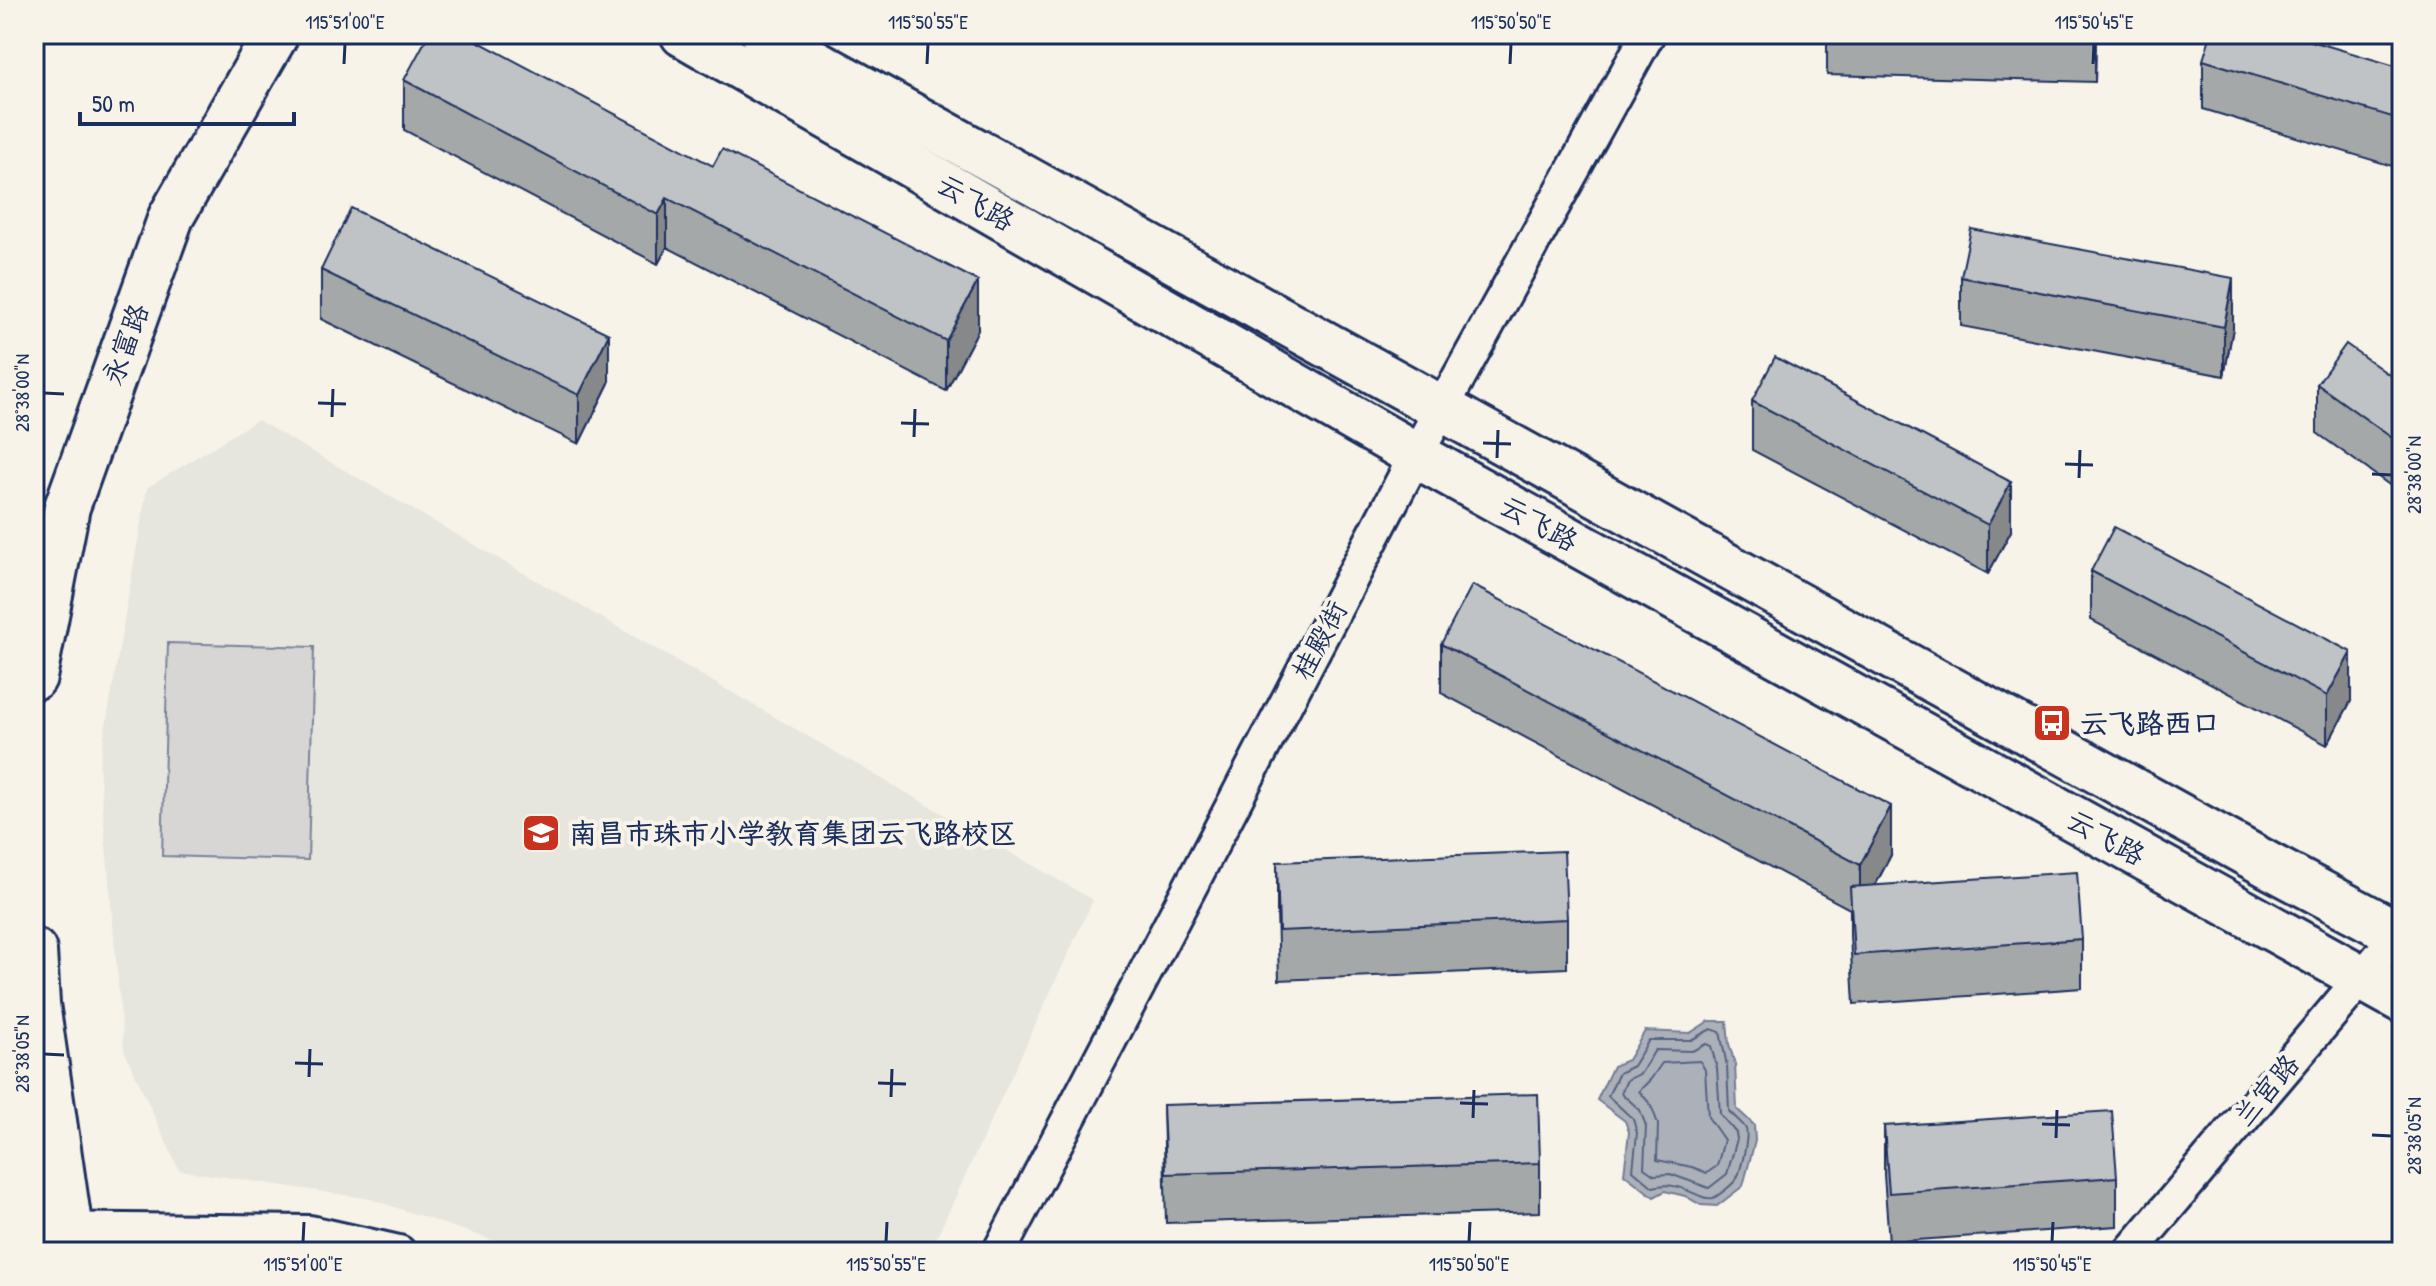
<svg xmlns="http://www.w3.org/2000/svg" width="2436" height="1286" font-family="'Patrick Hand','LXGW WenKai TC',sans-serif">
  <style>
    .built { fill: #e6e5de }
    .green { fill: #d7d6d4; stroke: #798299; stroke-width: 2 }
    .water { fill: #acb0b9; stroke: #727c95; stroke-width: 2 }
    .lines { fill: none; stroke-linecap: round; stroke-linejoin: round }
    .shore { stroke: #556382; stroke-width: 2 }
    .street-casing { stroke: #1b2f5e; stroke-width: 38 }
    .secondary-casing { stroke: #1b2f5e; stroke-width: 50 }
    .street { stroke: #f7f3e8; stroke-width: 32 }
    .secondary { stroke: #f7f3e8; stroke-width: 44 }
    .wall { fill: #a5a8a9; stroke: #1b2f5e; stroke-width: 2 }
    .shaded-wall { fill: #86888a; stroke: #1b2f5e; stroke-width: 2 }
    .building { fill: #c0c3c5; stroke: #1b2f5e; stroke-width: 2 }
    .ticks { fill: none; stroke: #1b2f5e; stroke-width: 3 }
    .labels { text-anchor: middle; stroke-width: 8; stroke-linejoin: round; paint-order: stroke }
    .street-label { font-size: 28px; fill: #1b2f5e; stroke: #f7f3e8 }
    .poi-label { font-size: 28px; font-weight: bold; fill: #1b2f5e; stroke: #f7f3e8; text-anchor: start }
    .neatline { fill: none; stroke: #1b2f5e; stroke-width: 3 }
    .ticks-label { font-size: 20px; text-anchor: middle; fill: #1b2f5e }
  </style>
  <rect width="100%" height="100%" fill="#f7f3e8"/>
  <filter id="ink" filterUnits="userSpaceOnUse"><feTurbulence type="fractalNoise" baseFrequency=".0125" numOctaves="2"/><feDisplacementMap in="SourceGraphic" scale="16" xChannelSelector="R" yChannelSelector="G"/><feConvolveMatrix kernelMatrix="1 2 1 2 8 2 1 2 1" color-interpolation-filters="sRGB"/></filter>
  <g filter="url(#ink)">
    <path class="built" d="M 257,420 L 1093,900 L 930,1252 L 527,1252 L 371,1199 L 179,1170 L 124,1050 L 99,766 L 147,488 Z"/>
    <path class="green" d="M 168,643 L 314,647 L 308,860 L 162,856 Z"/>
    <path class="water" d="M 1709,1021 L 1727,1021 L 1729,1044 L 1735,1064 L 1737,1109 L 1754,1125 L 1755,1141 L 1743,1186 L 1717,1206 L 1701,1205 L 1685,1196 L 1665,1191 L 1654,1197 L 1624,1174 L 1629,1132 L 1625,1121 L 1597,1100 L 1613,1066 L 1628,1060 L 1645,1031 L 1690,1033 Z"/>
    <g class="lines">
      <g class="shore">
        <path d="M 1711,1029 L 1720,1032 L 1727,1066 L 1729,1111 C 1734,1117 1743,1123 1746,1129 C 1749,1137 1741,1170 1737,1178 C 1734,1184 1718,1196 1713,1198 C 1698,1201 1681,1179 1653,1187 L 1633,1170 L 1637,1133 L 1633,1119 L 1608,1096 L 1619,1073 L 1633,1066 L 1649,1040 L 1691,1040 Z"/>
        <path d="M 1706,1044 L 1711,1046 L 1717,1068 L 1720,1114 L 1736,1133 L 1737,1139 L 1727,1174 L 1709,1188 L 1670,1174 L 1654,1175 L 1644,1168 L 1646,1126 L 1640,1110 L 1621,1093 L 1627,1080 L 1641,1073 L 1655,1050 L 1692,1051 Z"/>
        <path d="M 1700,1061 L 1705,1070 L 1708,1117 L 1724,1140 L 1717,1166 L 1707,1173 L 1692,1167 L 1657,1160 L 1658,1124 L 1651,1105 L 1639,1091 L 1651,1079 L 1662,1063 Z"/>
      </g>
      <defs>
        <g id="street">
          <path d="M 34,1229 L 310,1232 L 399,1252"/>
          <path d="M 999,1252 L 1416,455 L 1648,34"/>
          <path d="M 2130,1252 L 2402,930"/>
        </g>
        <g id="secondary">
          <path d="M 683,34 L 1416,455 L 2402,1000"/>
          <path d="M 764,34 L 2270,866 L 2402,936"/>
          <path d="M 34,677 L 67,507 L 171,217 L 276,34"/>
          <path d="M 34,951 L 37,1004 L 73,1252"/>
        </g>
      </defs>
      <use href="#street" class="street-casing"/>
      <use href="#secondary" class="secondary-casing"/>
      <use href="#street" class="street"/>
      <use href="#secondary" class="secondary"/>
    </g>
    <g class="wall">
      <path d="M 1827,34 L 2096,34 L 2095,82 L 1827,75 Z"/>
      <path d="M 2203,60 L 2402,68 L 2402,169 L 2203,109 Z"/>
      <path d="M 404,80 L 978,330 L 946,391 L 667,247 L 658,264 L 404,130 Z"/>
      <path d="M 321,270 L 609,383 L 579,444 L 321,319 Z"/>
      <path d="M 1961,277 L 2233,328 L 2224,376 L 1961,326 Z"/>
      <path d="M 2317,384 L 2402,384 L 2402,494 L 2317,433 Z"/>
      <path d="M 1752,401 L 2011,531 L 1988,574 L 1752,450 Z"/>
      <path d="M 2091,571 L 2351,701 L 2327,745 L 2091,620 Z"/>
      <path d="M 1441,644 L 1891,855 L 1875,886 L 2082,939 L 2082,988 L 1854,1004 L 1850,936 L 1850,909 L 1441,693 Z"/>
      <path d="M 1277,862 L 1567,919 L 1567,968 L 1279,980 L 1277,911 Z"/>
      <path d="M 1163,1105 L 1540,1163 L 1540,1212 L 1166,1223 Z"/>
      <path d="M 1884,1126 L 2117,1177 L 2117,1226 L 1889,1242 L 1884,1175 Z"/>
    </g>
    <g class="shaded-wall">
      <path d="M 2095,34 L 2096,34 L 2095,82 Z"/>
      <path d="M 667,198 L 667,247 L 658,264 L 658,215 Z"/>
      <path d="M 2233,278 L 2233,328 L 2224,376 L 2224,327 Z"/>
      <path d="M 978,281 L 978,330 L 946,391 L 946,341 Z"/>
      <path d="M 609,334 L 609,383 L 579,444 L 579,395 Z"/>
      <path d="M 2011,482 L 2011,531 L 1988,574 L 1988,525 Z"/>
      <path d="M 2351,652 L 2351,701 L 2327,745 L 2327,696 Z"/>
      <path d="M 1891,806 L 1891,855 L 1860,914 L 1860,865 Z"/>
    </g>
    <g class="building">
      <path d="M 429,34 L 464,34 L 713,166 L 722,149 L 978,281 L 946,341 L 667,198 L 658,215 L 404,80 Z"/>
      <path d="M 2211,34 L 2288,34 L 2402,68 L 2402,120 L 2203,60 Z"/>
      <path d="M 351,208 L 609,334 L 579,395 L 321,270 Z"/>
      <path d="M 1971,229 L 2233,278 L 2224,327 L 1961,277 Z"/>
      <path d="M 2346,344 L 2402,384 L 2402,445 L 2317,384 Z"/>
      <path d="M 1775,357 L 2011,482 L 1988,525 L 1752,401 Z"/>
      <path d="M 2114,527 L 2351,652 L 2327,696 L 2091,571 Z"/>
      <path d="M 1472,585 L 1891,806 L 1860,865 L 1441,644 Z"/>
      <path d="M 1564,851 L 1567,919 L 1279,931 L 1277,862 Z"/>
      <path d="M 2077,872 L 2082,939 L 1854,955 L 1850,887 Z"/>
      <path d="M 1538,1094 L 1540,1163 L 1166,1174 L 1163,1105 Z"/>
      <path d="M 2112,1111 L 2117,1177 L 1889,1193 L 1884,1126 Z"/>
    </g>
  </g>
  <path class="ticks" d="M 344,64 L 345,44M 927,64 L 928,44M 1510,64 L 1511,44M 2093,64 L 2094,44M 44,393 L 64,394M 318,403 L 346,404M 332,417 L 333,389M 901,423 L 929,424M 914,437 L 915,409M 1483,443 L 1511,444M 1497,458 L 1498,430M 2065,464 L 2093,465M 2372,474 L 2392,475M 2079,478 L 2080,450M 44,1054 L 64,1055M 295,1063 L 323,1064M 309,1077 L 310,1049M 878,1083 L 906,1084M 891,1097 L 892,1069M 1460,1103 L 1488,1104M 1473,1118 L 1474,1090M 2042,1124 L 2070,1125M 2372,1135 L 2392,1136M 2056,1138 L 2057,1110M 303,1242 L 304,1222M 886,1242 L 887,1222M 1469,1242 L 1470,1222M 2052,1242 L 2053,1222"/>
  <defs>
    <symbol id="bus-square" viewBox="-11 -11 22 22"><rect x="-9" y="-9" width="18" height="18" rx="4" fill="#c8321e" stroke="#f7f3e8"/><path d="M-5-6H5V4H4V6H2V4H-2V6H-4V4H-5ZM-3.5-4V0h7V-4ZM-3.5 1.2v1.5H-2V1.2ZM2 1.2v1.5H3.5V1.2Z" fill="#fff"/></symbol>
    <symbol id="school-square" viewBox="-11 -11 22 22"><rect x="-9" y="-9" width="18" height="18" rx="4" fill="#c8321e" stroke="#f7f3e8"/><path d="M0-5L7-2L0 1L-7-2ZM-4 1L0 2.5L4 1V4Q0 6-4 4Z" fill="#fff"/></symbol>
  </defs>
  <g fill-rule="evenodd">
    <use href="#bus-square" x="2030" y="701" width="44" height="44"/>
    <use href="#school-square" x="519" y="811" width="44" height="44"/>
  </g>
  <g class="labels">
    <g class="street-label">
      <text transform="translate(976 202) rotate(30)" y="10">云飞路</text>
      <text transform="translate(125 344) rotate(-70)" y="10">永富路</text>
      <text transform="translate(1539 523) rotate(29)" y="10">云飞路</text>
      <text transform="translate(1319 640) rotate(-62)" y="10">桂殿街</text>
      <text transform="translate(2106 837) rotate(29)" y="10">云飞路</text>
      <text transform="translate(2266 1090) rotate(-50)" y="10">兰宫路</text>
    </g>
    <g class="poi-label">
      <text x="2080" y="733">云飞路西口</text>
      <text x="569" y="843">南昌市珠市小学教育集团云飞路校区</text>
    </g>
  </g>
  <rect width="2436" height="1286" fill="none" stroke="#f7f3e8" stroke-width="88"/>
  <path d="M80 112v12h214v-12" fill="none" stroke="#1b2f5e" stroke-width="4"/>
  <text x="92" y="112" font-size="24" fill="#1b2f5e" stroke="#f7f3e8" stroke-width="6" paint-order="stroke">50 m</text>
  <rect x="44" y="44" width="2348" height="1198" class="neatline"/>
  <g class="ticks-label">
    <text x="345" y="29">115°51'00"E</text>
    <text x="928" y="29">115°50'55"E</text>
    <text x="1511" y="29">115°50'50"E</text>
    <text x="2094" y="29">115°50'45"E</text>
    <text transform="translate(22 393) rotate(-90)" y="7">28°38'00"N</text>
    <text transform="translate(2414 475) rotate(-90)" y="7">28°38'00"N</text>
    <text transform="translate(22 1054) rotate(-90)" y="7">28°38'05"N</text>
    <text transform="translate(2414 1136) rotate(-90)" y="7">28°38'05"N</text>
    <text x="303" y="1271">115°51'00"E</text>
    <text x="886" y="1271">115°50'55"E</text>
    <text x="1469" y="1271">115°50'50"E</text>
    <text x="2052" y="1271">115°50'45"E</text>
  </g>
</svg>
